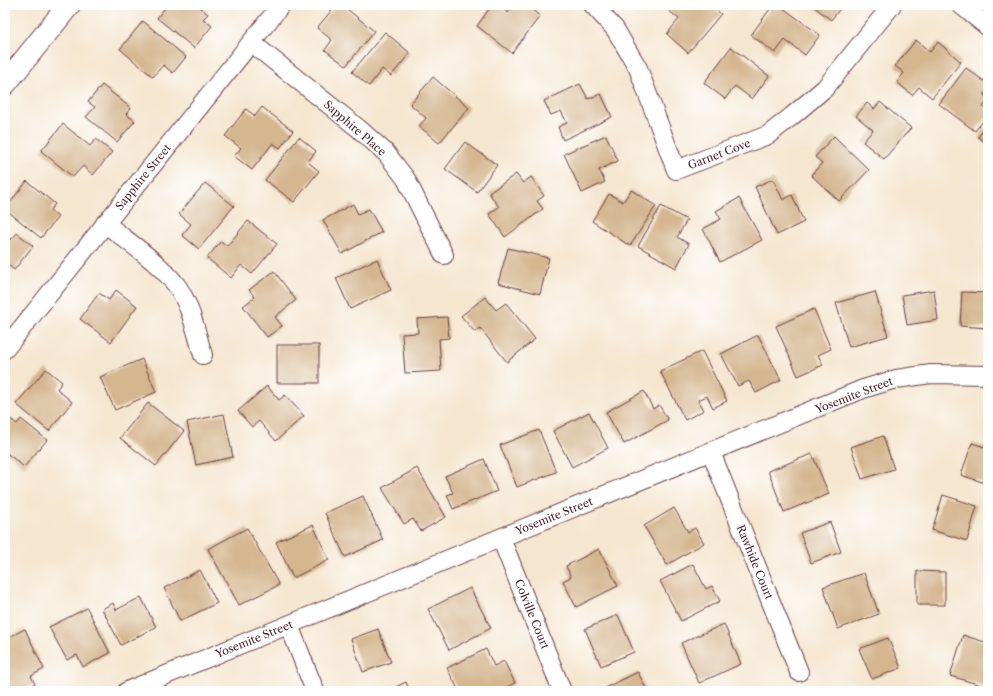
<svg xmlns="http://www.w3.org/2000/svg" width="993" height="696" font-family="'Libre Caslon Text',serif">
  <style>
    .building { fill: #d4b68f }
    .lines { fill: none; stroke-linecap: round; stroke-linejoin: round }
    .minor-casing { stroke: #643d44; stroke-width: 20 }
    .secondary-casing { stroke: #643d44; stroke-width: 24 }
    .minor { stroke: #fff; stroke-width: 18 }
    .secondary { stroke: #fff; stroke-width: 22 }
    .labels { text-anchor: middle; stroke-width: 3.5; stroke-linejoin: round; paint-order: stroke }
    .street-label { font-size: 11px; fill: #4a1f2b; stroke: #fff }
  </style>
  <rect width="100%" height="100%" fill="#fff"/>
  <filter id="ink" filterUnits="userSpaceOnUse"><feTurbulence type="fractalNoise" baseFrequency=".025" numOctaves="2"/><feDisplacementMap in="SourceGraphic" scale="8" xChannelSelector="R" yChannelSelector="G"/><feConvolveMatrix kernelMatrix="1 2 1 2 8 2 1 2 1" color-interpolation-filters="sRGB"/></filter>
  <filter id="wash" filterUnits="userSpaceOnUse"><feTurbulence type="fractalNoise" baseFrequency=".012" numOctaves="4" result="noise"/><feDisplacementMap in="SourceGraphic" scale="16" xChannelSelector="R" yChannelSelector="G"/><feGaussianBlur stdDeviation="0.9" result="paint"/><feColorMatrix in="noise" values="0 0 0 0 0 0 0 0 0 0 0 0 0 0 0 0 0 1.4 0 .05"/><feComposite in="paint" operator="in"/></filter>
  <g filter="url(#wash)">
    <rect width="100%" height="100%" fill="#f5e6d0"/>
    <g id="blocks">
      <g class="building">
        <path d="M 167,5 L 197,5 L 208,14 L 203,19 L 212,26 L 194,48 L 157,18 Z"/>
        <path d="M 336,5 L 342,5 L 374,31 L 346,66 L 325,50 L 332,40 L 317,28 Z"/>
        <path d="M 492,5 L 497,5 L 508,13 L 514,5 L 525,5 L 540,16 L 512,53 L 477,26 Z"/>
        <path d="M 670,5 L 711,5 L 721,14 L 688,53 L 667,34 L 679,19 L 667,9 Z"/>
        <path d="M 773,5 L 779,5 L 820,35 L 805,55 L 785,40 L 775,53 L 751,35 Z"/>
        <path d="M 812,5 L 843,5 L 831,20 Z"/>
        <path d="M 143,21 L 186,57 L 173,73 L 163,65 L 153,77 L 120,49 Z"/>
        <path d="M 385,32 L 410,53 L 391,76 L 382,69 L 369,86 L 352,72 Z"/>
        <path d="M 916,40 L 930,52 L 938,42 L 961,62 L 932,98 L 919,87 L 912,95 L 897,82 L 904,73 L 895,66 Z"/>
        <path d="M 731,47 L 769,76 L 752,99 L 735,86 L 725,99 L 704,83 Z"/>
        <path d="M 966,68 L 988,84 L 988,89 L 984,95 L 988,100 L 983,107 L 988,111 L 988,115 L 975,131 L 939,104 Z"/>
        <path d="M 433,77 L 469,108 L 439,143 L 419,126 L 426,118 L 410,104 Z"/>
        <path d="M 580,84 L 588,99 L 601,94 L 612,117 L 563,140 L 558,127 L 567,123 L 561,111 L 551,115 L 544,101 Z"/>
        <path d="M 102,85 L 131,108 L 126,114 L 135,121 L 117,142 L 86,117 L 95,107 L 88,102 Z"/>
        <path d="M 880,102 L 911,128 L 884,159 L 863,142 L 873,130 L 856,116 L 867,103 L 874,109 Z"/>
        <path d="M 262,107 L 293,131 L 280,148 L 273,143 L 252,170 L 234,156 L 241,148 L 225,136 L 246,109 L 255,116 Z"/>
        <path d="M 63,124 L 90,146 L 96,139 L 112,152 L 93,175 L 83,166 L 73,177 L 41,151 Z"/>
        <path d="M 988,124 L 988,145 L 978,137 Z"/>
        <path d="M 606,135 L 618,161 L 599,170 L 605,182 L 582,193 L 564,154 Z"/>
        <path d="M 834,136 L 869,170 L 839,201 L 811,175 L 822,163 L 815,157 Z"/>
        <path d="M 299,137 L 316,151 L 308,162 L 319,171 L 294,202 L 265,180 Z"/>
        <path d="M 465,142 L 497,165 L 477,192 L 445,169 Z"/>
        <path d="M 516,174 L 523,183 L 531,177 L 544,196 L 537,201 L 543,209 L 505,237 L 489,214 L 499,207 L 489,193 Z"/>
        <path d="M 773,179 L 783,200 L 792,195 L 804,222 L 777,235 L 755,187 Z"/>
        <path d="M 27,181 L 55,204 L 50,210 L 58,217 L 41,238 L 5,209 Z"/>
        <path d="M 205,183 L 234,206 L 199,249 L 182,235 L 191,224 L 179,214 Z"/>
        <path d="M 631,190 L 656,206 L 630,246 L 592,221 L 609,194 L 623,202 Z"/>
        <path d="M 739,198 L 762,240 L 720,262 L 703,229 L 721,219 L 716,211 Z"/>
        <path d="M 353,204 L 358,214 L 369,209 L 382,232 L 342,254 L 323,220 Z"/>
        <path d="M 661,206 L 687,220 L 677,237 L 689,244 L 676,268 L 638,246 Z"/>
        <path d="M 248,221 L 277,244 L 252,274 L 241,265 L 231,278 L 207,258 L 221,241 L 227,246 Z"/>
        <path d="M 17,233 L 33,246 L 14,270 L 5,262 L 5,235 L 11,240 Z"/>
        <path d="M 508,248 L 549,258 L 540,294 L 498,283 Z"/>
        <path d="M 377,259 L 391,290 L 350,309 L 336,278 Z"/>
        <path d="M 274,271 L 296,300 L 275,317 L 282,326 L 267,337 L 243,306 L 255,297 L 249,290 Z"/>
        <path d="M 116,290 L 137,306 L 111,342 L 80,319 L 99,293 L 109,300 Z"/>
        <path d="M 934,290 L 938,320 L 907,325 L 902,295 Z"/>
        <path d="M 875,292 L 888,336 L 849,347 L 836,303 Z"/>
        <path d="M 962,292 L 988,293 L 988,328 L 960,326 Z"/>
        <path d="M 485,297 L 496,310 L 506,303 L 535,339 L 507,362 L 480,328 L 475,332 L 461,316 Z"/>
        <path d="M 814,309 L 831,349 L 818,355 L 823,365 L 798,376 L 776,326 Z"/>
        <path d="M 447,317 L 449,338 L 439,339 L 441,371 L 405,373 L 402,334 L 418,333 L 417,319 Z"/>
        <path d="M 758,335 L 781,380 L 756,393 L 749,381 L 738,386 L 721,354 Z"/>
        <rect x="277" y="345" width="42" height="38"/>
        <path d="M 702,351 L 727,401 L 713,408 L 707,396 L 698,400 L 704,410 L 685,420 L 660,371 Z"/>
        <path d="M 142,359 L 156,392 L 115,410 L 100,377 Z"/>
        <path d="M 46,369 L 62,382 L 57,389 L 72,402 L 49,431 L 16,404 Z"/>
        <path d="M 267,386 L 279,400 L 285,395 L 304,416 L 276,441 L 259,421 L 252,427 L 238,411 Z"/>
        <path d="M 644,391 L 653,409 L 659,405 L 668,420 L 624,444 L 606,412 Z"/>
        <path d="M 148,403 L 184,431 L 156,466 L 120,438 Z"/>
        <path d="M 589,412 L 608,448 L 572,467 L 553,431 Z"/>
        <path d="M 224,414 L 233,457 L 196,465 L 187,422 Z"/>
        <path d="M 9,418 L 17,424 L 21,419 L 47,440 L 24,467 L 8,454 L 5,457 L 5,423 Z"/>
        <path d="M 539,430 L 556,472 L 517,487 L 500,445 Z"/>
        <path d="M 883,436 L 894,469 L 862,479 L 851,447 Z"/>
        <path d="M 972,443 L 988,448 L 988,484 L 961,475 Z"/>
        <path d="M 812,454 L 829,494 L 784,512 L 768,471 Z"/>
        <path d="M 484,459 L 497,491 L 453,509 L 447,495 L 453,493 L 445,476 Z"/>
        <path d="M 417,468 L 446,517 L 421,531 L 413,519 L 404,524 L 382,488 Z"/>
        <path d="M 943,495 L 977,506 L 967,541 L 932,530 Z"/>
        <path d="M 363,496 L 383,540 L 345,557 L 325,513 Z"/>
        <path d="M 674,508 L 688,532 L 695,528 L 704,543 L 667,565 L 644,526 Z"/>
        <path d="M 830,522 L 841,552 L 811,563 L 800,533 Z"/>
        <path d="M 313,525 L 329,560 L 293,578 L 276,542 Z"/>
        <path d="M 247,528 L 279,585 L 239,605 L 208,549 Z"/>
        <path d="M 599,549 L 618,586 L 576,607 L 563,581 L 571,577 L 566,566 Z"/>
        <path d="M 693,564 L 706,589 L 712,586 L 720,601 L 681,621 L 660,581 Z"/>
        <path d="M 200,570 L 217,603 L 180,621 L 164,588 Z"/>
        <path d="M 917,571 L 945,572 L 945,605 L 917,605 Z"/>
        <path d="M 864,573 L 879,614 L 838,629 L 823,587 Z"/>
        <path d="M 470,588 L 491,628 L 449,650 L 428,609 Z"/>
        <path d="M 141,597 L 156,627 L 121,645 L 102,609 L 113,603 L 116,610 Z"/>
        <path d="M 87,608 L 110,653 L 83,667 L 77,655 L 67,660 L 49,627 Z"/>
        <path d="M 618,615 L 634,652 L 601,666 L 585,629 Z"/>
        <path d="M 724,624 L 741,664 L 699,683 L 681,643 Z"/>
        <path d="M 25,629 L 44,669 L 31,676 L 35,684 L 21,691 L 9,691 L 5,683 L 5,639 Z"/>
        <path d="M 378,629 L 391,662 L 363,672 L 351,639 Z"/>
        <path d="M 963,635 L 988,643 L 988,687 L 950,676 Z"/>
        <path d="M 888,638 L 901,668 L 872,679 L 859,649 Z"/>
        <path d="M 486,649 L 494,666 L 504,661 L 515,683 L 499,691 L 459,691 L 447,668 Z"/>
        <path d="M 638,672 L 647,691 L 609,691 L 607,687 Z"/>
        <path d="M 406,682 L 410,691 L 387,691 Z"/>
      </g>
    </g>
  </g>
  <g filter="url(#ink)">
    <use href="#blocks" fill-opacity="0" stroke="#643d44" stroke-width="1"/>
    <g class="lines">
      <defs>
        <g id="minor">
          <path d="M 593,5 L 615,29 L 638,68 L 676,170 L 768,135 L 792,116 L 825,88 L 892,5"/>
          <path d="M 961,5 L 988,27"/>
          <path d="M 252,43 L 358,128 L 386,153 L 406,179 L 444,255"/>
          <path d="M 105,223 C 129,243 158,261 177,286 C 191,306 196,332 203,355"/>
          <path d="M 5,349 L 281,5"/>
          <path d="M 711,452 L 799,672"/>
          <path d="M 501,538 L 562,691"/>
          <path d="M 289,625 L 315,691"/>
          <path d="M 127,691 L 863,389 L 896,379 L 931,374 L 988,375"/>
        </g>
        <path id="secondary" d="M 5,84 L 69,5"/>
      </defs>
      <use href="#minor" class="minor-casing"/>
      <use href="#secondary" class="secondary-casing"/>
      <use href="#minor" class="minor"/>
      <use href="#secondary" class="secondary"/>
    </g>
  </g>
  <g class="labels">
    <g class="street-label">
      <text transform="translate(355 128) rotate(41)" y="4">Sapphire Place</text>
      <text transform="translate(719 154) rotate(-21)" y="4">Garnet Cove</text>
      <text transform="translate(143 177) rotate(-51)" y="4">Sapphire Street</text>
      <text transform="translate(854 395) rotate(-21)" y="4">Yosemite Street</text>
      <text transform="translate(554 516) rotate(-22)" y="4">Yosemite Street</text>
      <text transform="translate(755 562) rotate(68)" y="4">Rawhide Court</text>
      <text transform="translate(532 614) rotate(68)" y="4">Colville Court</text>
      <text transform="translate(254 639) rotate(-22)" y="4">Yosemite Street</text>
    </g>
  </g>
  <rect width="993" height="696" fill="none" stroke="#fff" stroke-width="20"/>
</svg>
